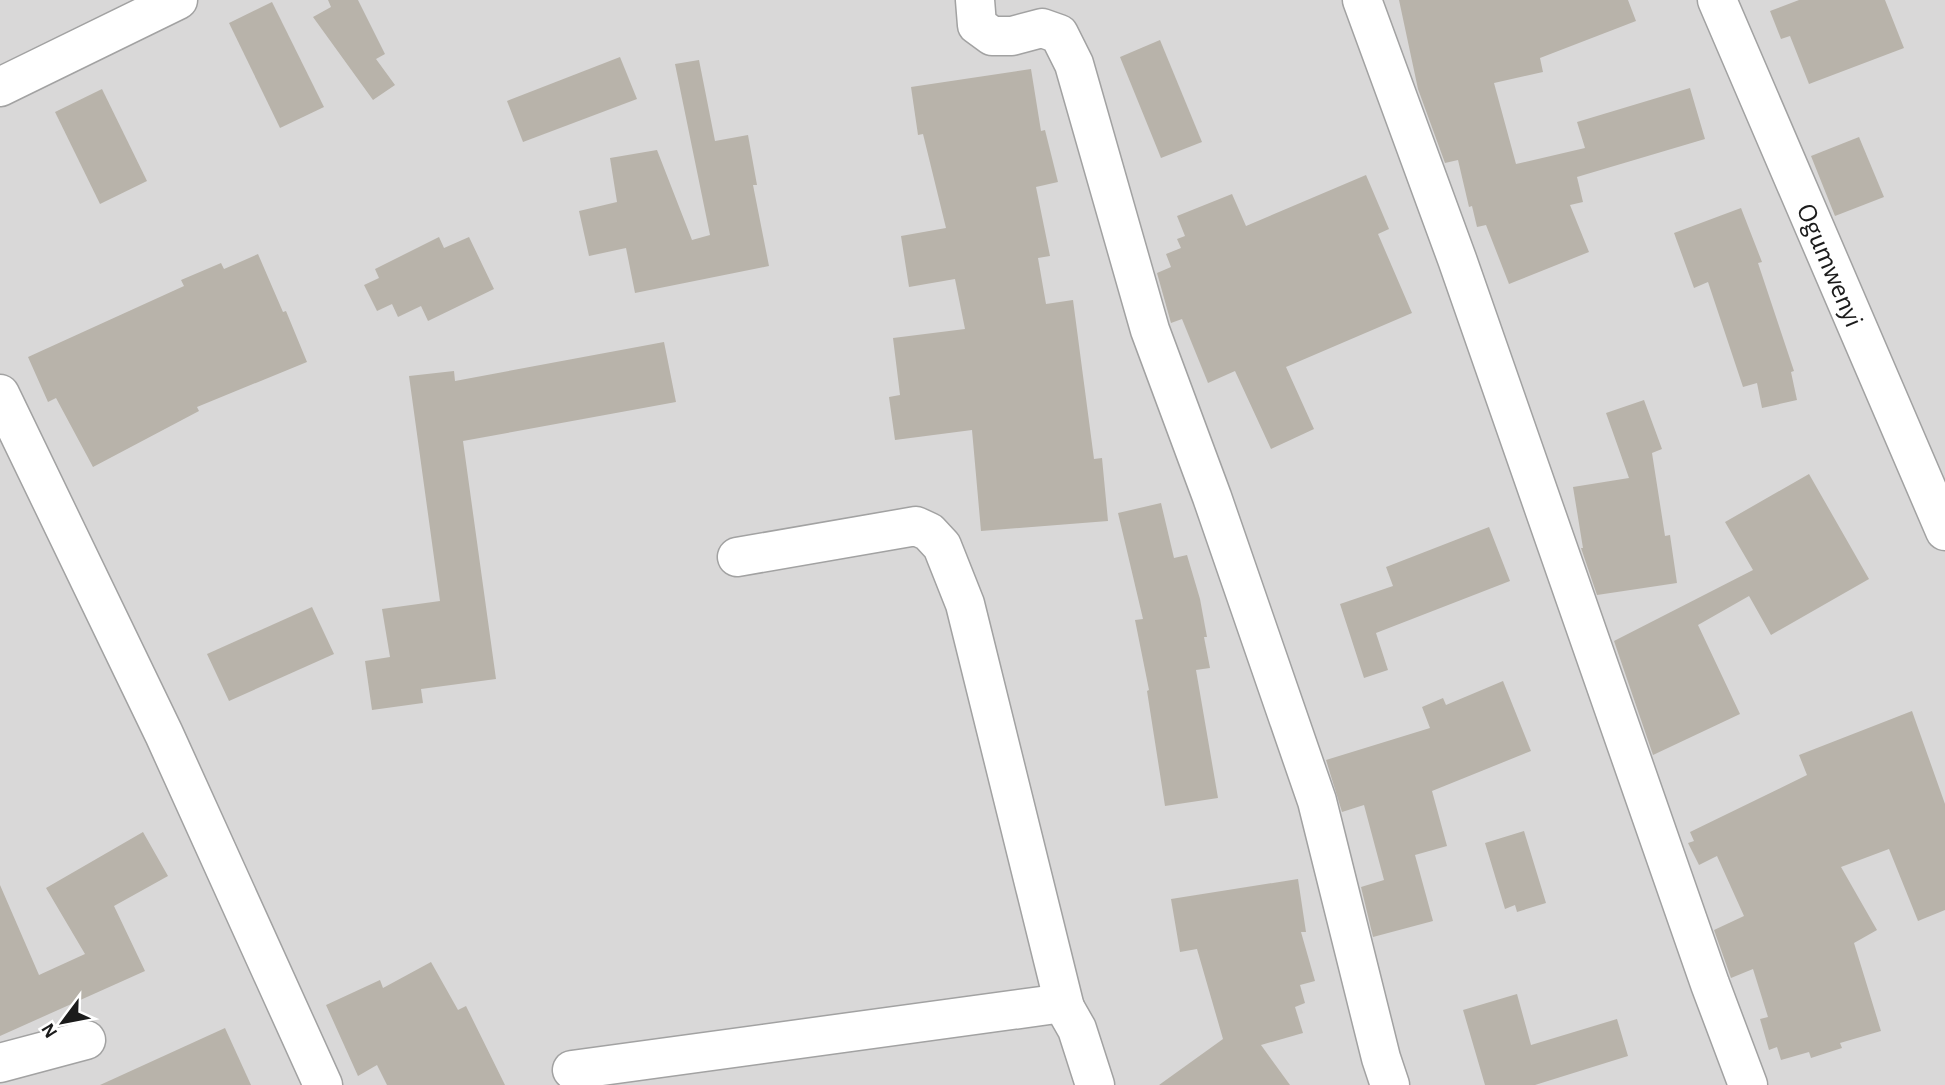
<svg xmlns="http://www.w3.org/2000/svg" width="1945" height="1085" font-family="'Alegreya Sans',sans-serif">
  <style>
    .residential { fill: #d9d8d8 }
    .building { fill: #b8b3aa }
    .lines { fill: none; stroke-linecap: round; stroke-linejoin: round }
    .minor-casing { stroke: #a2a2a2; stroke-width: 41 }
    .minor { stroke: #fff; stroke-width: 38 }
    .labels { text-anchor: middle; stroke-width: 5; stroke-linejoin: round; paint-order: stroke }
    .street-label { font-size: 28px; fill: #1b1b1b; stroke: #fff }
  </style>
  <rect width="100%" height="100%" fill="#ecebe0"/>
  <rect class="residential" x="0" y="0" width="1945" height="1085"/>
  <g class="building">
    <path d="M 328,0 L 358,0 L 385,54 L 376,59 L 395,85 L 373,100 L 313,17 L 331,7 Z"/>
    <path d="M 1399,0 L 1628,0 L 1636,21 L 1540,58 L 1543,72 L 1494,83 L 1516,164 L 1585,148 L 1577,122 L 1690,88 L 1705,139 L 1577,177 L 1583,202 L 1570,205 L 1589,252 L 1509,284 L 1486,225 L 1477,227 L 1472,206 L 1469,207 L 1458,160 L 1445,163 L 1418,89 Z"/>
    <path d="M 1799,0 L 1885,0 L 1904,48 L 1809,84 L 1790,36 L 1781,39 L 1770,11 Z"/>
    <path d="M 272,2 L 324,107 L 280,128 L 229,23 Z"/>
    <path d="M 1160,40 L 1202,142 L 1161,158 L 1120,57 Z"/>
    <path d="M 620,57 L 637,99 L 523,142 L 507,101 Z"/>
    <path d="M 699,60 L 715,141 L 748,135 L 757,185 L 753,185 L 769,266 L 635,293 L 626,248 L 589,256 L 579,211 L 617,202 L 610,158 L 657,150 L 692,240 L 710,235 L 675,64 Z"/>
    <path d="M 1031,69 L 1041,131 L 1045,130 L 1058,182 L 1036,187 L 1050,256 L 1038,258 L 1046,304 L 1073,300 L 1094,459 L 1102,458 L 1108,521 L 981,531 L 972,430 L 895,440 L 889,397 L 900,395 L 893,338 L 965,329 L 955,279 L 909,287 L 901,236 L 946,228 L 923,134 L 918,135 L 911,87 Z"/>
    <path d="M 102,89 L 147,181 L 100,204 L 55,112 Z"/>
    <path d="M 1859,137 L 1884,197 L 1835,216 L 1811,156 Z"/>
    <path d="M 1366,175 L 1389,229 L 1378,234 L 1412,313 L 1286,367 L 1314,429 L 1271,449 L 1235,371 L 1208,383 L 1182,319 L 1171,323 L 1157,273 L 1171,267 L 1166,254 L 1181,248 L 1177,239 L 1185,236 L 1177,216 L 1232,194 L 1246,226 Z"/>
    <path d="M 1741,208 L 1762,262 L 1758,263 L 1794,371 L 1791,372 L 1797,400 L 1762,408 L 1757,383 L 1743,387 L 1708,282 L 1694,288 L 1674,233 Z"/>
    <path d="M 439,237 L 444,248 L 469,237 L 494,289 L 428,321 L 421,306 L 398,317 L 392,304 L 377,311 L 364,285 L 379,278 L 375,269 Z"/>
    <path d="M 258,254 L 283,312 L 286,311 L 307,362 L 197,407 L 199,411 L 93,467 L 56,398 L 48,402 L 28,357 L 184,286 L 181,280 L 221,263 L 224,269 Z"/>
    <path d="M 664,342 L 676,402 L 463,441 L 496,679 L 421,689 L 423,703 L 372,710 L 365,661 L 390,657 L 382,609 L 440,601 L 409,376 L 454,371 L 455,381 Z"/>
    <path d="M 1644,400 L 1662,449 L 1652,453 L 1665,536 L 1670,535 L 1677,583 L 1597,595 L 1581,548 L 1583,548 L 1573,487 L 1629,478 L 1606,413 Z"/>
    <path d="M 1809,474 L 1869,579 L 1771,635 L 1749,596 L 1698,625 L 1740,714 L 1653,755 L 1614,641 L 1753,570 L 1725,522 Z"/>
    <path d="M 1161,503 L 1174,558 L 1187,555 L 1200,599 L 1207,637 L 1204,637 L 1210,668 L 1196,670 L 1218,798 L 1165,806 L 1147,691 L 1149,690 L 1135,620 L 1143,619 L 1118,513 Z"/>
    <path d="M 1489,527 L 1510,581 L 1376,633 L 1388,670 L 1364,678 L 1340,604 L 1393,586 L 1386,567 Z"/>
    <path d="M 312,607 L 334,654 L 229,701 L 207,654 Z"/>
    <path d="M 1503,681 L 1531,751 L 1432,791 L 1447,846 L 1415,855 L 1433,921 L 1373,937 L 1361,887 L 1384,880 L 1364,805 L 1342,812 L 1326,760 L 1430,728 L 1422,707 L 1443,698 L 1446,705 Z"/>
    <path d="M 1912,711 L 1945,804 L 1945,910 L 1918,921 L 1889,849 L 1841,867 L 1877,930 L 1854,943 L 1881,1031 L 1840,1043 L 1842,1048 L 1811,1058 L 1809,1052 L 1781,1060 L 1777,1047 L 1769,1050 L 1760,1019 L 1768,1017 L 1753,969 L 1731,978 L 1714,930 L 1744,916 L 1717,856 L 1699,865 L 1688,843 L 1694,841 L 1690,832 L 1807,775 L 1799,755 Z"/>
    <path d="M 1524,831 L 1546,903 L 1517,912 L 1515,905 L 1505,909 L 1485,843 Z"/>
    <path d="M 143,832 L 168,876 L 114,906 L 145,971 L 0,1036 L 0,885 L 39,975 L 85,954 L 46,888 Z"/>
    <path d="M 1298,879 L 1306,932 L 1301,932 L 1315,981 L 1300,985 L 1305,1003 L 1295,1007 L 1303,1033 L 1261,1045 L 1290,1085 L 1159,1085 L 1223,1039 L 1197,949 L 1180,952 L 1171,899 Z"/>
    <path d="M 431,962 L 458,1010 L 466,1006 L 505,1085 L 387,1085 L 377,1065 L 358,1076 L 326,1005 L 380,980 L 383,988 Z"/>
    <path d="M 1517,994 L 1531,1045 L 1617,1019 L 1628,1056 L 1535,1085 L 1485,1085 L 1463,1010 Z"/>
    <path d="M 225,1028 L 251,1085 L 100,1085 Z"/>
  </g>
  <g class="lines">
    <defs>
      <g id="minor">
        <path d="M 975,0 L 977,25 L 992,36 L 1012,36 L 1042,28 L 1059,34 L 1074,64 L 1150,330 L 1212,497 L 1317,801 L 1381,1058 L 1390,1085"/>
        <path d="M 1362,0 L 1457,259 L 1710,984 L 1748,1085"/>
        <path d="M 1717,0 L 1945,531"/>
        <path d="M 0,87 L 178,0"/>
        <path d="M 0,394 L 164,734 L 323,1085"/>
        <path d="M 737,557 L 916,526 L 929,532 L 942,546 L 965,604 L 1065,1008"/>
        <path d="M 0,1063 L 86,1040"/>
        <path d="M 572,1070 L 1056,1004 L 1065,1008 L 1077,1029 L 1095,1085"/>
      </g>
    </defs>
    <use href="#minor" class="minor-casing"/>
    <use href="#minor" class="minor"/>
  </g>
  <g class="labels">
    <g class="street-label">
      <text transform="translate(1831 265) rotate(67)" y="10">Ogumwenyi</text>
    </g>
  </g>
  <g transform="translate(63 1022) rotate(238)" stroke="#ffffff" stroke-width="5" paint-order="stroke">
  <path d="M0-5L12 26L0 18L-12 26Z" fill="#1b1b1b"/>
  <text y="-10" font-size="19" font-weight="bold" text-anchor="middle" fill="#1b1b1b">N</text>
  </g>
</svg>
